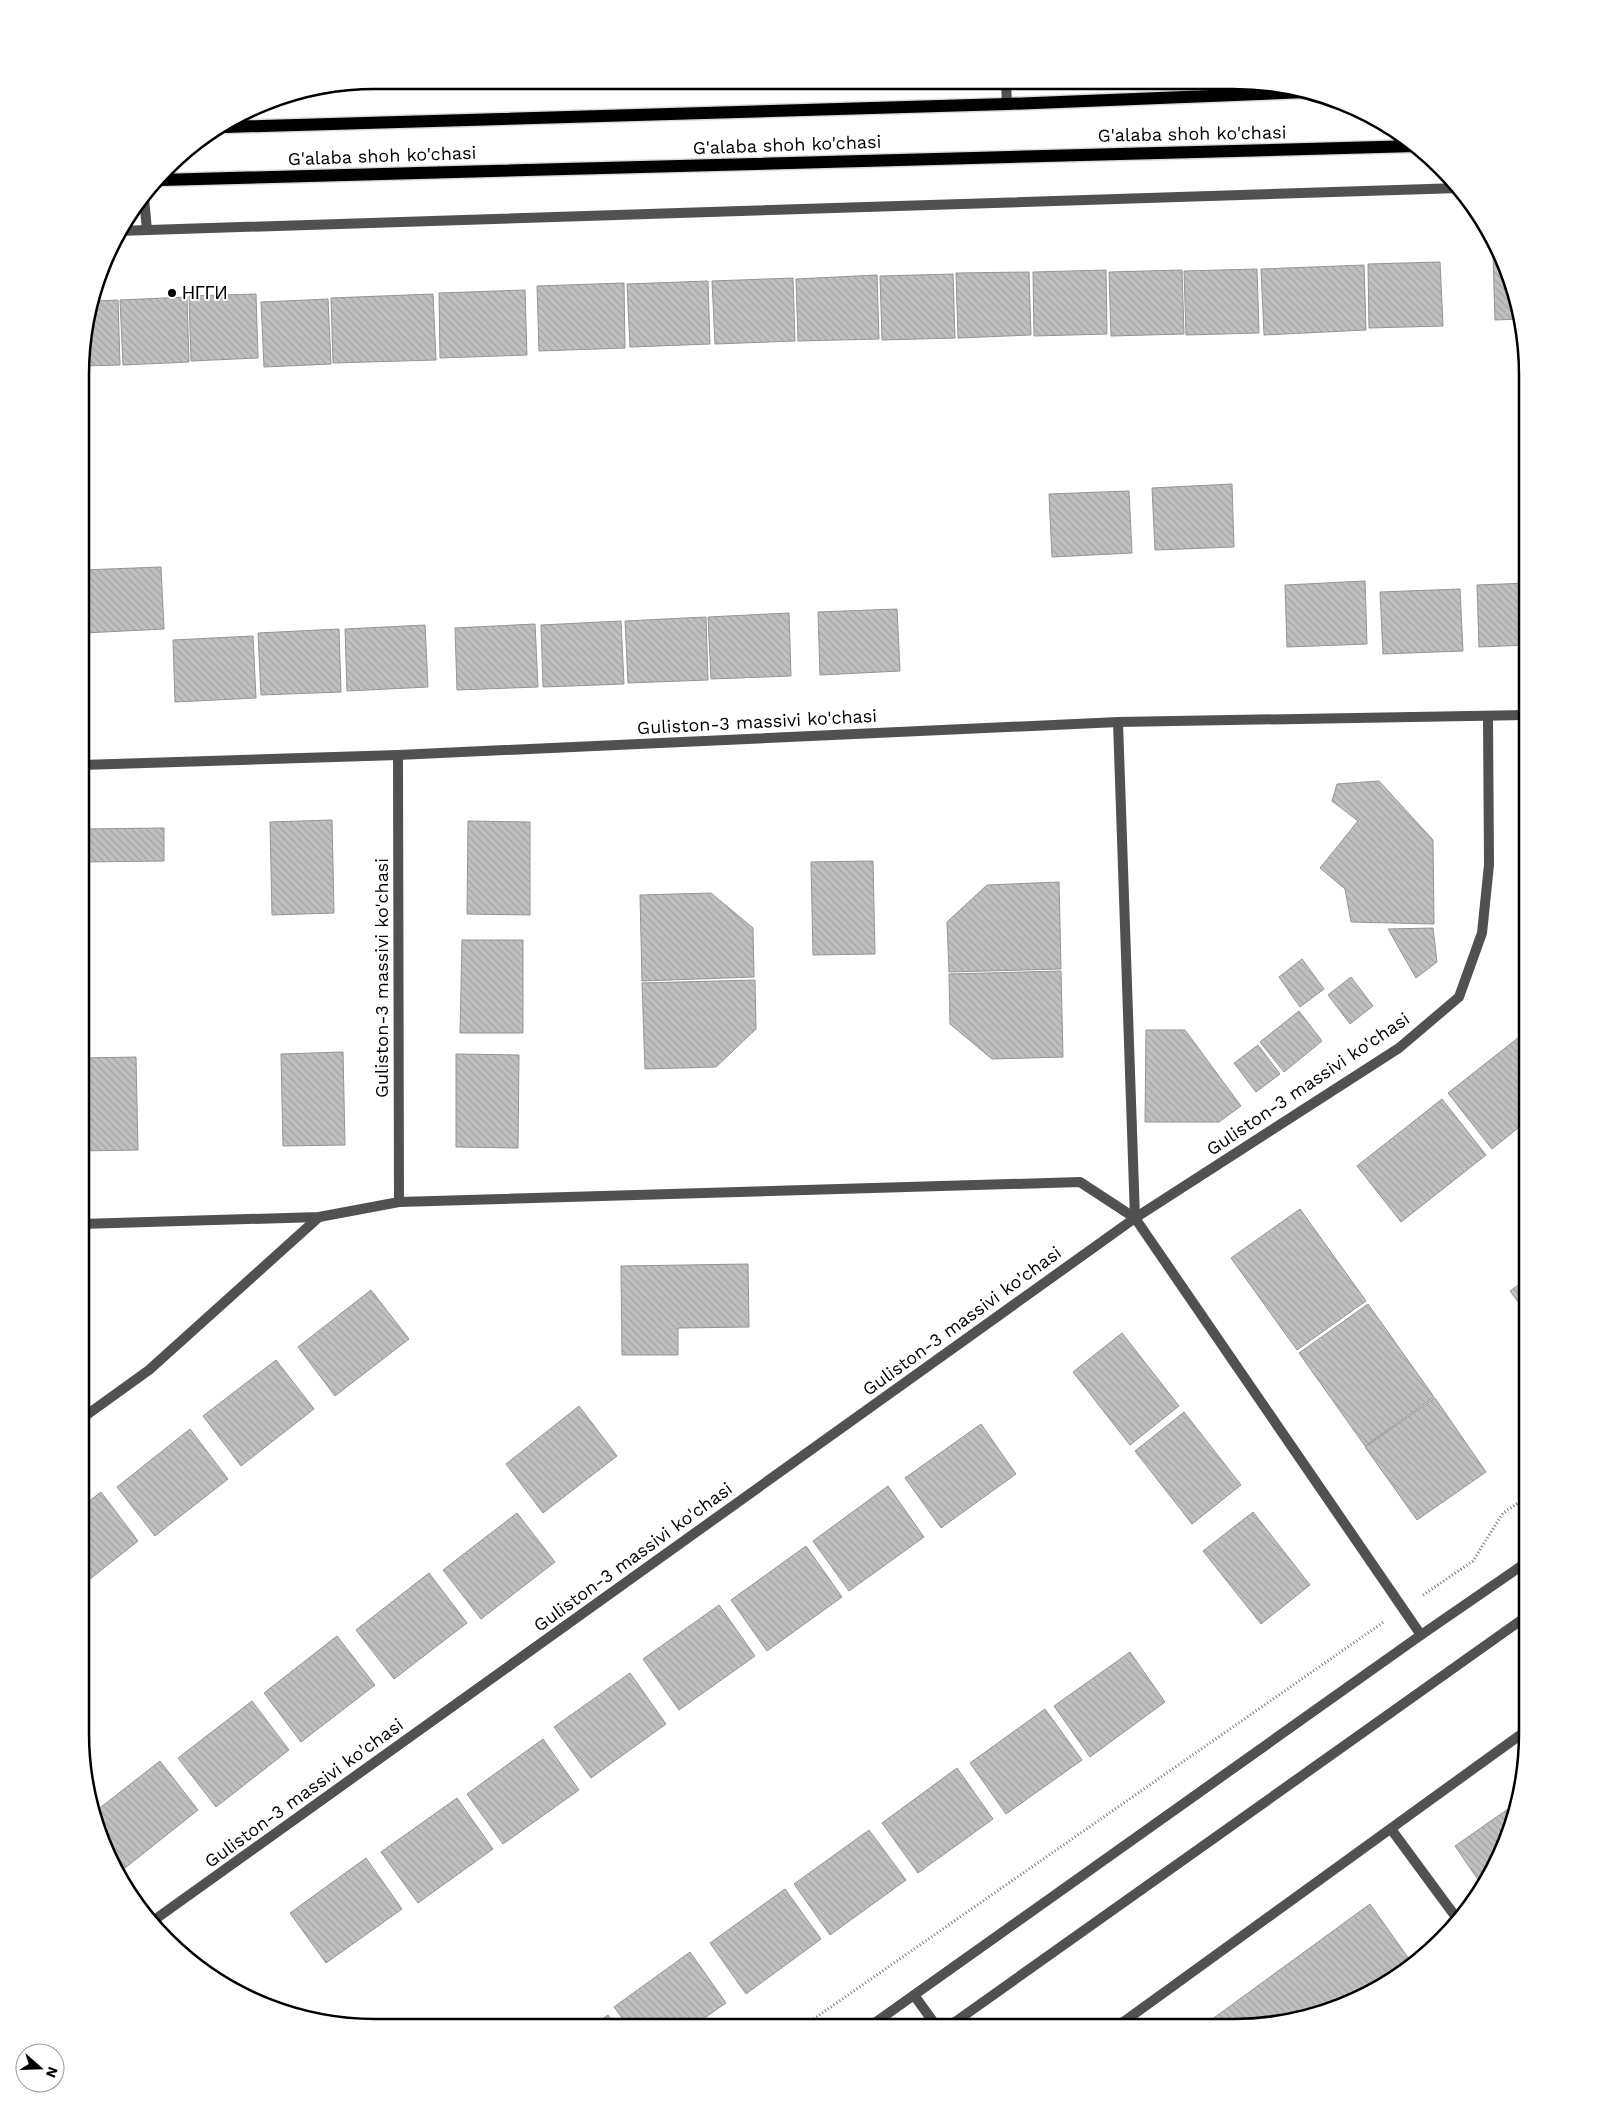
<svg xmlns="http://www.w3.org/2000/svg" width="1608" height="2108" font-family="'Work Sans',sans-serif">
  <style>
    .building { fill: url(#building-back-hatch); stroke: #959595 }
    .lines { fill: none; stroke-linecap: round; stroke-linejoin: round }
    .primary-casing { stroke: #dbdbdb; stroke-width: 15 }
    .path { stroke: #737373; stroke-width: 3; stroke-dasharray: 1 2.5; stroke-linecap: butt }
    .service { stroke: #515151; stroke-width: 10 }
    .minor { stroke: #515151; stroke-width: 10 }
    .tertiary { stroke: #515151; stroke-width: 10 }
    .primary { stroke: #000; stroke-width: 12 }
    .poi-dot { fill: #000; stroke: #fff; stroke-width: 2 }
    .labels { text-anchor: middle; stroke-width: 4; stroke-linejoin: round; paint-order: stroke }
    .street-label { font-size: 18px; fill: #000; stroke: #fff }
    .poi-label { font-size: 18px; fill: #000; stroke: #fff; text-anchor: start }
    .rim { fill: none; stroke: #000; stroke-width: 2.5 }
  </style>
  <defs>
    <pattern id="building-back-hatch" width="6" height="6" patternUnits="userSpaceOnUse" patternTransform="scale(1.25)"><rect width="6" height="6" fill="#c0c0c0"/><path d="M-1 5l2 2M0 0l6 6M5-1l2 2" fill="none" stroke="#a3a3a3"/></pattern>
  </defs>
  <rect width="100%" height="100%" fill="#fff"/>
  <g class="building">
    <path d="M 1493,256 L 1502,256 L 1518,299 L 1521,319 L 1495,320 Z"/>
    <path d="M 1440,262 L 1443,326 L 1369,328 L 1368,264 Z"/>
    <path d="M 1364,265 L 1366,330 L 1264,335 L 1261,269 Z"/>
    <path d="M 1257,269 L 1259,333 L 1186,335 L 1184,271 Z"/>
    <path d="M 1106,270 L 1107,334 L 1034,336 L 1033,272 Z"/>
    <path d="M 1182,270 L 1184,334 L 1111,336 L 1109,272 Z"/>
    <path d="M 1029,272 L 1031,335 L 958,338 L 956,273 Z"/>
    <path d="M 953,274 L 955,338 L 882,340 L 880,276 Z"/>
    <path d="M 877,275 L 879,339 L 798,341 L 796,279 Z"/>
    <path d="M 793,278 L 795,341 L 715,344 L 712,281 Z"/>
    <path d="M 708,281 L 710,344 L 630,347 L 627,284 Z"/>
    <path d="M 624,283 L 625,348 L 539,351 L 537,286 Z"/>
    <path d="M 525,290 L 527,355 L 440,358 L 439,293 Z"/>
    <path d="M 256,294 L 258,358 L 191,361 L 189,296 Z"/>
    <path d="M 433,294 L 436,360 L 333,363 L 331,298 Z"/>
    <path d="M 187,297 L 189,362 L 123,365 L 120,300 Z"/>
    <path d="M 328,299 L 331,364 L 264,367 L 261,302 Z"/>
    <path d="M 118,300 L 120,365 L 83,366 L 83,336 L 95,301 Z"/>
    <path d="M 1232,484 L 1234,547 L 1155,550 L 1152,488 Z"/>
    <path d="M 1129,491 L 1132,553 L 1052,557 L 1049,494 Z"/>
    <path d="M 161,567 L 164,629 L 84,633 L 82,570 Z"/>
    <path d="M 1365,581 L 1367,644 L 1287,647 L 1285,585 Z"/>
    <path d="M 1528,583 L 1528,645 L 1479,647 L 1477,585 Z"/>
    <path d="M 1460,589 L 1463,651 L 1383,654 L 1380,592 Z"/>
    <path d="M 897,609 L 900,671 L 820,675 L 818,612 Z"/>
    <path d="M 789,613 L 791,676 L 711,679 L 708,617 Z"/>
    <path d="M 706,617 L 708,680 L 628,683 L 625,621 Z"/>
    <path d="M 621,621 L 624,684 L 543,687 L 541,625 Z"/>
    <path d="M 535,624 L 538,687 L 457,690 L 455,628 Z"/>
    <path d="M 425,625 L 428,687 L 347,691 L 345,629 Z"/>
    <path d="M 339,629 L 341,692 L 261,695 L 258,633 Z"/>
    <path d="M 253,636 L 256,698 L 175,702 L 173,640 Z"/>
    <path d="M 1379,781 L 1433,840 L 1434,924 L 1351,922 L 1345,889 L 1320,868 L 1358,821 L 1332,801 L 1337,784 Z"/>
    <path d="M 332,820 L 334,913 L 272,915 L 270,822 Z"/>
    <path d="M 468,821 L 530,822 L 530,915 L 467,914 Z"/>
    <path d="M 164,828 L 164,861 L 82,862 L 82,829 Z"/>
    <path d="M 873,861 L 875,954 L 813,955 L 811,862 Z"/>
    <path d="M 1059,882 L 1061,969 L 949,972 L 947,922 L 987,885 Z"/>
    <path d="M 711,893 L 753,928 L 754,977 L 642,981 L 640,895 Z"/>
    <path d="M 1433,928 L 1437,962 L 1416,978 L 1388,929 Z"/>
    <path d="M 462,940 L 523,940 L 523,1033 L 460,1033 Z"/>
    <path d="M 1302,959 L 1324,989 L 1300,1007 L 1279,977 Z"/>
    <path d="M 1061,971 L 1063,1057 L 992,1059 L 950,1024 L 949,974 Z"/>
    <path d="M 1351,977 L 1373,1006 L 1350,1024 L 1328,995 Z"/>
    <path d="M 755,980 L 756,1029 L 716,1067 L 645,1069 L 642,983 Z"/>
    <path d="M 1299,1011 L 1322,1041 L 1284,1072 L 1260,1042 Z"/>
    <path d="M 1146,1030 L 1185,1030 L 1241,1106 L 1219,1122 L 1145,1122 Z"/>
    <path d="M 1528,1030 L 1528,1120 L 1492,1149 L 1448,1093 Z"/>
    <path d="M 1258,1045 L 1280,1074 L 1256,1092 L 1234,1063 Z"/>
    <path d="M 343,1052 L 345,1145 L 283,1146 L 281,1054 Z"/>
    <path d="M 456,1054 L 519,1055 L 518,1148 L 456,1147 Z"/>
    <path d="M 136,1057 L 138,1150 L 81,1151 L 81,1058 Z"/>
    <path d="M 1442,1099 L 1486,1155 L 1401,1222 L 1357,1166 Z"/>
    <path d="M 1300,1209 L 1366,1301 L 1297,1350 L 1231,1258 Z"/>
    <path d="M 748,1264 L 749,1327 L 678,1328 L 678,1355 L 622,1355 L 621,1266 Z"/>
    <path d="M 1528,1278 L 1528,1315 L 1510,1291 Z"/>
    <path d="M 371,1290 L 409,1339 L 335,1396 L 298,1347 Z"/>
    <path d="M 1368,1304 L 1434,1397 L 1365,1446 L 1299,1353 Z"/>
    <path d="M 1122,1333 L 1179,1406 L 1130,1445 L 1073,1372 Z"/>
    <path d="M 276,1360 L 314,1409 L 241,1466 L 203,1416 Z"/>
    <path d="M 1435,1398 L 1486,1472 L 1417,1520 L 1365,1447 Z"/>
    <path d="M 579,1406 L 617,1456 L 543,1513 L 506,1464 Z"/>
    <path d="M 1184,1412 L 1241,1485 L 1192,1524 L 1135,1451 Z"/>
    <path d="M 981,1424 L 1016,1474 L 941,1528 L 905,1478 Z"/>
    <path d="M 190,1429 L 228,1479 L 155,1536 L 117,1487 Z"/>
    <path d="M 888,1486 L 924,1537 L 849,1591 L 813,1541 Z"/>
    <path d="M 101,1492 L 138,1541 L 80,1587 L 80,1508 Z"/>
    <path d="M 1253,1512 L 1310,1585 L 1261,1624 L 1203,1551 Z"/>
    <path d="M 517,1513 L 555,1562 L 481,1619 L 443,1570 Z"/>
    <path d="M 806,1546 L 842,1597 L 767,1651 L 731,1600 Z"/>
    <path d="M 429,1573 L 467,1623 L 394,1679 L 356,1630 Z"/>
    <path d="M 719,1605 L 755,1656 L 679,1710 L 643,1659 Z"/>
    <path d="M 337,1636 L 375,1685 L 301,1742 L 264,1693 Z"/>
    <path d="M 1130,1652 L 1165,1702 L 1090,1757 L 1054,1706 Z"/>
    <path d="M 630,1673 L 666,1724 L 591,1778 L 554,1727 Z"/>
    <path d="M 252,1701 L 289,1750 L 216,1807 L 178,1758 Z"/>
    <path d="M 1045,1709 L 1082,1760 L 1006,1814 L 970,1763 Z"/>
    <path d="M 543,1739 L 579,1790 L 503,1844 L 467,1794 Z"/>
    <path d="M 160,1761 L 198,1810 L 125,1868 L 100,1835 L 92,1814 Z"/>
    <path d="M 957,1768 L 993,1819 L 918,1873 L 882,1823 Z"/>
    <path d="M 457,1798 L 493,1849 L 418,1903 L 381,1852 Z"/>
    <path d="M 1518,1802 L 1512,1828 L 1483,1887 L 1455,1846 Z"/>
    <path d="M 869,1830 L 906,1880 L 830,1935 L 794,1884 Z"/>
    <path d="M 366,1858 L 402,1909 L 326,1963 L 290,1913 Z"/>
    <path d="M 785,1889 L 821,1939 L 746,1994 L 710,1943 Z"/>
    <path d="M 1370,1904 L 1409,1959 L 1346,2004 L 1309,2018 L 1233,2028 L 1200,2028 Z"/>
    <path d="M 690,1952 L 726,2003 L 693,2026 L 628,2026 L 614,2007 Z"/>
    <path d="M 608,2015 L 616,2026 L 592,2026 Z"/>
  </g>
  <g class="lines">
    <defs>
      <g id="primary">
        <path d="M 226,127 L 1007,104 L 1307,92"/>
        <path d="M 159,180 L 1416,146"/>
      </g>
    </defs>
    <use href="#primary" class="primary-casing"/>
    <g class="path">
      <path d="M 1423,1595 L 1473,1561 L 1503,1513 L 1527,1497"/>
      <path d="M 802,2027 L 1385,1621"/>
    </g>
    <path class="service" d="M 1006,82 L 1007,104"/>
    <g class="minor">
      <path d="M 144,198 L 147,230"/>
      <path d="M 118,231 L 1460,188"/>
      <path d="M 1118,722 L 1135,1218"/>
      <path d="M 398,755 L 399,1202"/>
      <path d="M 82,765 L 398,755 L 1118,722 L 1528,715"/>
      <path d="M 81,1224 L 319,1217 L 399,1202 L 1080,1182 L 1135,1218 L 1421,1635"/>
      <path d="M 81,1419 L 149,1370 L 319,1217"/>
      <path d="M 1391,1829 L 1458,1920"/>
      <path d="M 150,1923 L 1135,1218 L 1399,1048 L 1459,997 L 1482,933 L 1489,865 L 1488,716"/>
      <path d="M 914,1995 L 937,2027"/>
      <path d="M 1115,2028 L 1527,1730"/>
    </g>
    <g class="tertiary">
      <path d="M 869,2027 L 1421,1635 L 1527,1562"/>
      <path d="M 948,2027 L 1527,1616"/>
    </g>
    <use href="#primary" class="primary"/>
  </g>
  <circle class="poi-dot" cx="172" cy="293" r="5"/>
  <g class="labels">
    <g class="street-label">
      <text transform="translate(1192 134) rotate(-1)" y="6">G'alaba shoh ko'chasi</text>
      <text transform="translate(787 145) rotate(-2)" y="6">G'alaba shoh ko'chasi</text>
      <text transform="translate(382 156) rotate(-2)" y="6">G'alaba shoh ko'chasi</text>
      <text transform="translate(757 722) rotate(-3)" y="6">Guliston-3 massivi ko'chasi</text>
      <text transform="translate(382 978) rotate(-90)" y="6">Guliston-3 massivi ko'chasi</text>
      <text transform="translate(1308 1084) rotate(-34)" y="6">Guliston-3 massivi ko'chasi</text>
      <text transform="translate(962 1321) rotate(-36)" y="6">Guliston-3 massivi ko'chasi</text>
      <text transform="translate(633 1557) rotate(-36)" y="6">Guliston-3 massivi ko'chasi</text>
      <text transform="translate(304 1793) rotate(-36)" y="6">Guliston-3 massivi ko'chasi</text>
    </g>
    <g class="poi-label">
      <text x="182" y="299">НГГИ</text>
    </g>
  </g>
  <path d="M0 0H1608V2108H0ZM375 89H1233A286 286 0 0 1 1519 375V1733A286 286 0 0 1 1233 2019H375A286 286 0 0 1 89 1733V375A286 286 0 0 1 375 89Z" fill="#fff" fill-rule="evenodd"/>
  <path class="rim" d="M375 89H1233A286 286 0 0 1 1519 375V1733A286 286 0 0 1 1233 2019H375A286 286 0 0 1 89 1733V375A286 286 0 0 1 375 89Z"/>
  <g transform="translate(40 2068) rotate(110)"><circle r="24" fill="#ffffff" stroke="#999999"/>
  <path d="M0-4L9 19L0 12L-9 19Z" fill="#000000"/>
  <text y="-8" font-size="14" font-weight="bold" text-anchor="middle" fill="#000000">N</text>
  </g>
</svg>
